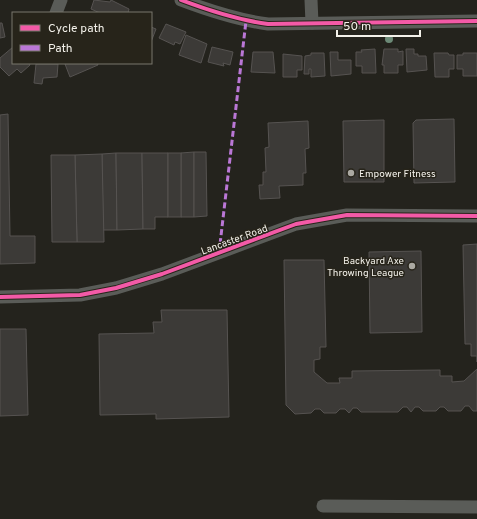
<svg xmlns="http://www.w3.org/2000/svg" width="477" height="519" font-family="Overpass,sans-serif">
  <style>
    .building { fill: #3c3a37; stroke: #565351 }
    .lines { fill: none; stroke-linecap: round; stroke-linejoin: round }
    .minor { stroke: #5a5c58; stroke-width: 13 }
    .quiet { stroke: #ba77d6; stroke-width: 3; stroke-dasharray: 6 3; stroke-linecap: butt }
    .cycleway-casing { stroke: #27241a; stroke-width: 6 }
    .cycleway { stroke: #f35aa7; stroke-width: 4 }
    .tree { fill: #6c8a77 }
    .poi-dot { fill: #aba9a2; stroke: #27241a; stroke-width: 1.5 }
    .labels { text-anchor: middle; stroke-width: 3; stroke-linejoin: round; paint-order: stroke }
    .poi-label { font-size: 10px; fill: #f3f1ea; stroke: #27241a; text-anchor: start }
    .street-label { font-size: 10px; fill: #f3f1ea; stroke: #27241a }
  </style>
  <rect width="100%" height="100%" fill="#24231d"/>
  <g class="building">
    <path d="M 94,0 L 110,2 L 111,0 L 129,9 L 128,13 L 100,13 L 91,9 Z"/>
    <path d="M 0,23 L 2,23 L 5,37 L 0,38 Z"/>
    <path d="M 166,24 L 186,32 L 180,44 L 175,42 L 174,45 L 159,38 Z"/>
    <path d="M 151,27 L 156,29 L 151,42 Z"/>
    <path d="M 186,35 L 207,44 L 201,63 L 179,55 Z"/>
    <path d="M 13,47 L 13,63 L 29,63 L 30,65 L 21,73 L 17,69 L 9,76 L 0,67 L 0,58 Z"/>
    <path d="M 212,47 L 233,52 L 230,65 L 223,63 L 224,66 L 208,62 Z"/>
    <path d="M 375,49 L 376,73 L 362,73 L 362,66 L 356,66 L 356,52 L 362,52 L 361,50 Z"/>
    <path d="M 384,49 L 398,49 L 398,52 L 403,51 L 403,65 L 398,65 L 398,73 L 384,73 L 384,65 L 382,65 Z"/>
    <path d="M 406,49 L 414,49 L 414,54 L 418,54 L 418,56 L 426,56 L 427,70 L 407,72 Z"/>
    <path d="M 253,52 L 273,52 L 275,73 L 251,72 Z"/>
    <path d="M 330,52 L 338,52 L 338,60 L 351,60 L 351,74 L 331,76 Z"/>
    <path d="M 311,53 L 324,53 L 325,76 L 311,77 L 311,69 L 309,69 L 309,74 L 304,74 L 305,56 L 311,55 Z"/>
    <path d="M 434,53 L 448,53 L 449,55 L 454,55 L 454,69 L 449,69 L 449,77 L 435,77 Z"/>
    <path d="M 463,53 L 477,53 L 477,76 L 463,76 L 463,69 L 457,69 L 457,55 L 463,55 Z"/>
    <path d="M 283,54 L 302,56 L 302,70 L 297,70 L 297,77 L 283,77 Z"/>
    <path d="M 68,63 L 97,63 L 98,65 L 70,77 L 65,64 Z"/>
    <path d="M 36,64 L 58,64 L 57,77 L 43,78 L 42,84 L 34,83 Z"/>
    <path d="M 8,114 L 10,236 L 35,236 L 35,263 L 0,264 L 0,115 Z"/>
    <path d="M 454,119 L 455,182 L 414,183 L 413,123 L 416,120 Z"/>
    <path d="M 384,120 L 384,182 L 344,182 L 343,121 Z"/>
    <path d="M 308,121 L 309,148 L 305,149 L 306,173 L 303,173 L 303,185 L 279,186 L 280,198 L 260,199 L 259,185 L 263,185 L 263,172 L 266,172 L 265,148 L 269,147 L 268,123 Z"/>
    <path d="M 194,152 L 194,217 L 181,217 L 181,153 Z"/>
    <path d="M 194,152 L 206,152 L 207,216 L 194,217 Z"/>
    <path d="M 116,153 L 117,230 L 103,230 L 102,154 Z"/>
    <path d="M 116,153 L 142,153 L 143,229 L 117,230 Z"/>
    <path d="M 142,153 L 168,153 L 168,217 L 155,217 L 155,229 L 143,229 Z"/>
    <rect x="168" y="153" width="13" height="64"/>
    <path d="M 102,154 L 104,242 L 77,242 L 75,155 Z"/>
    <path d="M 51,155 L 75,155 L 77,242 L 52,242 Z"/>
    <path d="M 477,244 L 477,362 L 477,356 L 471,356 L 471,344 L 465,344 L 463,245 Z"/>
    <path d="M 421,251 L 422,332 L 370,333 L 369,252 Z"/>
    <path d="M 284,260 L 324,260 L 326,347 L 320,347 L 320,359 L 314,360 L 314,372 L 327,383 L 340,383 L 339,378 L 352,378 L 352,371 L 440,370 L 440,376 L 452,376 L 452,382 L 464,381 L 477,369 L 477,411 L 473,411 L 469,406 L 465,406 L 461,411 L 448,411 L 444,407 L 440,407 L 436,411 L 423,411 L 419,407 L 415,407 L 411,412 L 407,407 L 403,407 L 398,412 L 361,412 L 357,408 L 353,408 L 349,413 L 345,409 L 340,409 L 336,413 L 324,413 L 320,409 L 315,409 L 311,413 L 295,414 L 286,405 Z"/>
    <path d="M 161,310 L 227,310 L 229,417 L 156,419 L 156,414 L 100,415 L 99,334 L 154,333 L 153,322 L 162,322 Z"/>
    <path d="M 0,329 L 26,329 L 28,415 L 0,416 Z"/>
  </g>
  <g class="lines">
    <g class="minor">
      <path d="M 181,0 C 210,11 237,20 268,24 L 477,21"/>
      <path d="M 311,0 L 312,23"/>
      <path d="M 56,13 L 61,0"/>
      <path d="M 0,297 L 80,295 L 116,288 L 162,274 L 296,224 L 347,215 L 477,216"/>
      <path d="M 323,506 L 477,507"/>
    </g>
    <path class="quiet" d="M 219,253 L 246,21"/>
    <defs>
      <g id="cycleway">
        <path d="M 181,0 C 210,11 237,20 268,24 L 477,21"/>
        <path d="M 0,297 L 80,295 L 116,288 L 162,274 L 296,224 L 347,215 L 477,216"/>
      </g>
    </defs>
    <use href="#cycleway" class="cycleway-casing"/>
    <use href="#cycleway" class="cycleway"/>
  </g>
  <circle class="tree" cx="389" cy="39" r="4"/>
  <g class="poi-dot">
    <circle cx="351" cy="173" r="4"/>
    <circle cx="412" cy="266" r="4"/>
  </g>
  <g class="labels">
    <g class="poi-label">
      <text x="359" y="177">Empower Fitness</text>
      <text x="404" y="264" text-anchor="end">Backyard Axe<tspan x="404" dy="12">Throwing League</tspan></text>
    </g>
    <g class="street-label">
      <text transform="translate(234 239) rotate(-20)" y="4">Lancaster Road</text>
    </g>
  </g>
  <rect x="12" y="12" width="140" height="52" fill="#27241a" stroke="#79766d"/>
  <rect x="20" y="25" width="20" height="6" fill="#f35aa7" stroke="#79766d"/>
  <text x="48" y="32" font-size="12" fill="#f3f1ea">Cycle path</text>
  <rect x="20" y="45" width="20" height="6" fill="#ba77d6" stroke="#79766d"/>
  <text x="48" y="52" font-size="12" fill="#f3f1ea">Path</text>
  <path d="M337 30v6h83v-6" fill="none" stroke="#f3f1ea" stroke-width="2"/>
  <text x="343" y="30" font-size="12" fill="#f3f1ea" stroke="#27241a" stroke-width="3" paint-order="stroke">50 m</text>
</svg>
